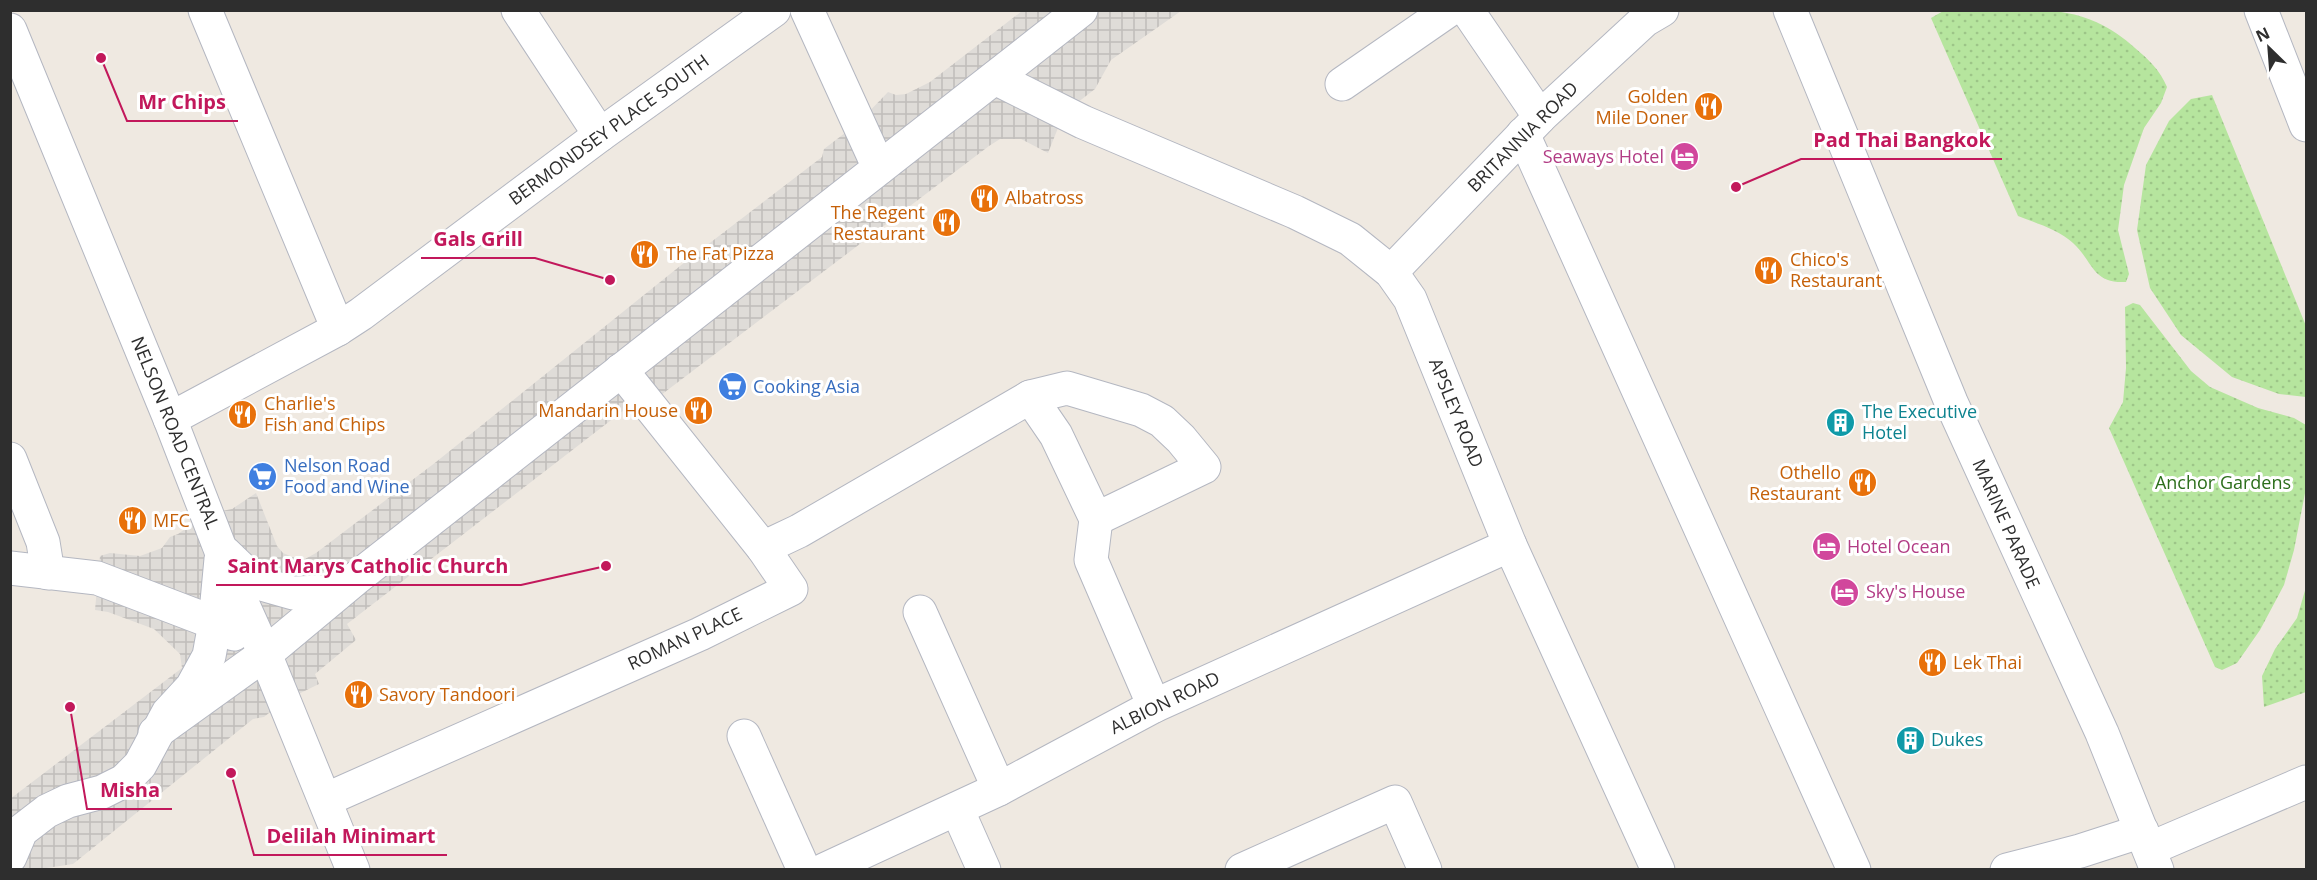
<svg xmlns="http://www.w3.org/2000/svg" width="2317" height="880" font-family="'Open Sans',sans-serif">
  <style>
    .garden { fill: url(#garden-dots) }
    .plaza { fill: url(#plaza-grid) }
    .lines { fill: none; stroke-linecap: round; stroke-linejoin: round }
    .minor-casing { stroke: #b4b7c1; stroke-width: 35 }
    .minor { stroke: #fff; stroke-width: 33 }
    .labels { text-anchor: middle; stroke-width: 6; stroke-linejoin: round; paint-order: stroke }
    .food-label { font-size: 18px; fill: #c56008; stroke: #fff; text-anchor: start }
    .street-label { font-size: 18px; fill: #2e2e2e; stroke: #fff }
    .hotel-label { font-size: 18px; fill: #b23c85; stroke: #fff; text-anchor: start }
    .shop-label { font-size: 18px; fill: #366cbe; stroke: #fff; text-anchor: start }
    .culture-label { font-size: 18px; fill: #0d838f; stroke: #fff; text-anchor: start }
    .park-label { font-size: 18px; fill: #2c6e1b; stroke: #fff }
    .leader { fill: none; stroke: #c2185b; stroke-width: 2 }
    .callout-dot { fill: #c2185b; stroke: #fff; stroke-width: 2 }
    .callout-label { font-size: 20px; text-anchor: middle; font-weight: bold; fill: #c2185b; stroke: #fff; stroke-width: 6; stroke-linejoin: round; paint-order: stroke }
  </style>
  <defs>
    <pattern id="garden-dots" width="8" height="8" patternUnits="userSpaceOnUse" patternTransform="scale(1.5)"><rect width="8" height="8" fill="#b6e59e"/><path d="M2 2h.1M6 6h.1" fill="none" stroke="#9dc588" stroke-width="1.8" stroke-linecap="round"/></pattern>
    <pattern id="plaza-grid" width="8" height="8" patternUnits="userSpaceOnUse" patternTransform="scale(1.5)"><rect width="8" height="8" fill="#dfdcd8"/><path d="M0 4h8M4 0v8" fill="none" stroke="#c0bdba"/></pattern>
  </defs>
  <rect width="100%" height="100%" fill="#efe9e1"/>
  <g class="garden">
    <path d="M 1945,10 C 1989,10 2057,3 2096,22 C 2110,28 2124,38 2135,48 C 2148,59 2160,70 2167,87 L 2161,103 L 2144,128 L 2124,185 L 2118,230 L 2129,274 L 2126,282 C 2092,284 2093,261 2073,243 C 2059,230 2036,223 2018,216 L 1931,18 Z"/>
    <path d="M 2212,95 L 2306,326 L 2306,397 L 2279,394 L 2232,377 L 2181,335 L 2150,288 L 2137,230 L 2146,165 L 2169,121 L 2191,99 Z"/>
    <path d="M 2133,303 L 2140,305 L 2191,371 L 2210,387 L 2258,408 L 2294,418 L 2306,425 L 2306,488 L 2294,550 L 2284,585 L 2260,630 L 2237,663 L 2222,670 L 2215,667 L 2109,428 L 2123,402 L 2126,368 L 2125,307 Z"/>
    <path d="M 2306,587 L 2306,692 L 2264,707 L 2262,676 L 2275,649 L 2297,618 Z"/>
  </g>
  <path class="plaza" d="M 1022,11 L 1181,11 L 1111,60 L 1095,89 L 1064,113 L 1048,153 L 1021,139 L 1000,139 L 989,146 L 661,395 L 654,387 L 347,624 L 356,640 L 315,674 L 319,684 L 284,701 L 264,717 L 253,719 L 73,864 L 40,869 L 11,869 L 10,799 L 182,668 L 180,654 L 154,629 L 108,612 L 95,610 L 100,556 L 110,553 L 140,556 L 162,548 L 170,537 L 178,534 L 206,514 L 232,509 L 256,493 L 277,546 L 283,553 L 295,558 L 305,559 L 316,553 L 436,462 L 685,262 L 822,157 L 824,149 L 858,123 L 888,92 L 896,95 L 906,94 L 930,82 Z"/>
  <g class="lines">
    <defs>
      <g id="minor">
        <path d="M 205,10 L 338,329"/>
        <path d="M 518,10 L 600,135"/>
        <path d="M 807,10 L 879,168"/>
        <path d="M 1467,10 L 1540,117"/>
        <path d="M 1790,10 L 1951,402 L 2102,733 L 2157,870"/>
        <path d="M 2261,10 L 2306,125"/>
        <path d="M 10,30 L 170,419 L 235,587 L 265,654 L 353,870"/>
        <path d="M 995,78 L 1083,122 L 1295,212 L 1350,239 L 1391,272 L 1410,299 L 1510,545 L 1658,870"/>
        <path d="M 1342,84 L 1449,10"/>
        <path d="M 1523,134 L 1854,870"/>
        <path d="M 1391,272 L 1540,117 L 1645,20 L 1662,10"/>
        <path d="M 1030,397 L 1067,388 L 1141,410 L 1162,421 L 1181,439 L 1204,467 L 1096,519"/>
        <path d="M 170,419 L 338,329 L 361,314 L 600,135 L 774,10"/>
        <path d="M 10,459 L 43,542 L 48,573"/>
        <path d="M 763,548 L 799,531 L 1030,397 L 1056,435 L 1096,519 L 1091,560 L 1154,706"/>
        <path d="M 225,553 L 255,582 L 293,593 L 325,592 L 345,583"/>
        <path d="M 10,568 L 97,578 L 215,623 L 234,634"/>
        <path d="M 920,612 L 999,789"/>
        <path d="M 155,733 L 265,654 L 355,579 L 1081,10"/>
        <path d="M 744,736 L 804,870"/>
        <path d="M 325,800 L 700,634 L 791,589 L 763,548 L 621,370"/>
        <path d="M 957,809 L 984,870"/>
        <path d="M 2149,849 L 2306,782"/>
        <path d="M 10,857 L 21,831 L 47,811 L 68,801 L 102,792 L 124,781 L 140,765 L 168,713 L 192,687 L 209,656 L 215,623 L 221,559"/>
        <path d="M 824,870 L 999,789 L 1154,706 L 1510,545"/>
        <path d="M 1242,870 L 1395,802 L 1425,870"/>
        <path d="M 2007,870 L 2080,851 L 2142,831"/>
      </g>
    </defs>
    <use href="#minor" class="minor-casing"/>
    <use href="#minor" class="minor"/>
  </g>
  <defs>
    <symbol id="restaurant-disc" viewBox="-11 -11 22 22"><circle r="9.5" fill="#e8710a" stroke="#fff"/><path d="M-5-6h1v4h1v-4h1v4h1v-4h1v5L-1.5 .5V6h-2V.5L-5-1ZM5-6V6H3V1.5H1.5Q1.5-4 5-6Z" fill="#fff"/></symbol>
    <symbol id="hotel-disc" viewBox="-11 -11 22 22"><circle r="9.5" fill="#d1479c" stroke="#fff"/><path d="M-6-4.5h1.5V1H6V5H4.5V3h-9V5H-6ZM-4 0a1.8 1.8 0 1 1 3.6 0ZM.5 0V-2.5h3Q6-2.5 6 0Z" fill="#fff"/></symbol>
    <symbol id="supermarket-disc" viewBox="-11 -11 22 22"><circle r="9.5" fill="#3f7fe0" stroke="#fff"/><path d="M-6-5.5h2.5l.6 2H6L4.5 2H-2.5L-4.4-4H-6ZM-1.5 3.2a1.3 1.3 0 1 0 .1 0ZM3 3.2a1.3 1.3 0 1 0 .1 0Z" fill="#fff"/></symbol>
    <symbol id="building-disc" viewBox="-11 -11 22 22"><circle r="9.5" fill="#0f9aa8" stroke="#fff"/><path d="M-4-6H4V6H1V3H-1V6H-4ZM-2.5-4.3h1.7v1.8h-1.7ZM.8-4.3h1.7v1.8H.8ZM-2.5-1h1.7V.8h-1.7ZM.8-1h1.7V.8H.8Z" fill="#fff"/></symbol>
  </defs>
  <g fill-rule="evenodd">
    <use href="#restaurant-disc" x="1692" y="90" width="33" height="33"/>
    <use href="#hotel-disc" x="1668" y="140" width="33" height="33"/>
    <use href="#restaurant-disc" x="968" y="182" width="33" height="33"/>
    <use href="#restaurant-disc" x="930" y="206" width="33" height="33"/>
    <use href="#restaurant-disc" x="628" y="238" width="33" height="33"/>
    <use href="#restaurant-disc" x="1752" y="254" width="33" height="33"/>
    <use href="#supermarket-disc" x="716" y="370" width="33" height="33"/>
    <use href="#restaurant-disc" x="682" y="394" width="33" height="33"/>
    <use href="#restaurant-disc" x="226" y="398" width="33" height="33"/>
    <use href="#building-disc" x="1824" y="406" width="33" height="33"/>
    <use href="#supermarket-disc" x="246" y="460" width="33" height="33"/>
    <use href="#restaurant-disc" x="1846" y="466" width="33" height="33"/>
    <use href="#restaurant-disc" x="116" y="504" width="33" height="33"/>
    <use href="#hotel-disc" x="1810" y="530" width="33" height="33"/>
    <use href="#hotel-disc" x="1828" y="576" width="33" height="33"/>
    <use href="#restaurant-disc" x="1916" y="646" width="33" height="33"/>
    <use href="#restaurant-disc" x="342" y="678" width="33" height="33"/>
    <use href="#building-disc" x="1894" y="724" width="33" height="33"/>
  </g>
  <g class="labels">
    <g class="food-label">
      <text x="1688" y="103" text-anchor="end">Golden<tspan x="1688" dy="21">Mile Doner</tspan></text>
      <text x="1005" y="204">Albatross</text>
      <text x="925" y="219" text-anchor="end">The Regent<tspan x="925" dy="21">Restaurant</tspan></text>
      <text x="666" y="260">The Fat Pizza</text>
      <text x="1790" y="266">Chico's<tspan x="1790" dy="21">Restaurant</tspan></text>
      <text x="264" y="410">Charlie's<tspan x="264" dy="21">Fish and Chips</tspan></text>
      <text x="678" y="417" text-anchor="end">Mandarin House</text>
      <text x="1841" y="479" text-anchor="end">Othello<tspan x="1841" dy="21">Restaurant</tspan></text>
      <text x="153" y="527">MFC</text>
      <text x="1953" y="669">Lek Thai</text>
      <text x="379" y="701">Savory Tandoori</text>
    </g>
    <g class="street-label">
      <text transform="translate(609 130) rotate(-36)" y="6">BERMONDSEY PLACE SOUTH</text>
      <text transform="translate(1523 137) rotate(-45)" y="6">BRITANNIA ROAD</text>
      <text transform="translate(1456 413) rotate(68)" y="6">APSLEY ROAD</text>
      <text transform="translate(175 433) rotate(68)" y="6">NELSON ROAD CENTRAL</text>
      <text transform="translate(2006 524) rotate(66)" y="6">MARINE PARADE</text>
      <text transform="translate(685 639) rotate(-25)" y="6">ROMAN PLACE</text>
      <text transform="translate(1165 703) rotate(-26)" y="6">ALBION ROAD</text>
    </g>
    <g class="hotel-label">
      <text x="1664" y="163" text-anchor="end">Seaways Hotel</text>
      <text x="1847" y="553">Hotel Ocean</text>
      <text x="1866" y="598">Sky's House</text>
    </g>
    <g class="shop-label">
      <text x="753" y="393">Cooking Asia</text>
      <text x="284" y="472">Nelson Road<tspan x="284" dy="21">Food and Wine</tspan></text>
    </g>
    <g class="culture-label">
      <text x="1862" y="418">The Executive<tspan x="1862" dy="21">Hotel</tspan></text>
      <text x="1931" y="746">Dukes</text>
    </g>
    <g class="park-label">
      <text x="2223" y="489">Anchor Gardens</text>
    </g>
  </g>
  <path class="leader" d="M101 58L127 121H238M1736 187L1801 159H2002M610 280L535 258H421M606 566L521 585H216M70 707L87 809H172M231 773L254 855H447"/>
  <g class="callout-dot">
    <circle cx="101" cy="58" r="6"/>
    <circle cx="1736" cy="187" r="6"/>
    <circle cx="610" cy="280" r="6"/>
    <circle cx="606" cy="566" r="6"/>
    <circle cx="70" cy="707" r="6"/>
    <circle cx="231" cy="773" r="6"/>
  </g>
  <g class="callout-label">
    <text x="182" y="109">Mr Chips</text>
    <text x="1902" y="147">Pad Thai Bangkok</text>
    <text x="478" y="246">Gals Grill</text>
    <text x="368" y="573">Saint Marys Catholic Church</text>
    <text x="130" y="797">Misha</text>
    <text x="351" y="843">Delilah Minimart</text>
  </g>
  <rect width="2317" height="880" fill="none" stroke="#2e2e2e" stroke-width="24"/>
  <g transform="translate(2269 48) rotate(335)" stroke="#ffffff" stroke-width="4.5" paint-order="stroke">
  <path d="M0-4.5L10 22L0 15L-10 22Z" fill="#2e2e2e"/>
  <text y="-9" font-size="16" font-weight="bold" text-anchor="middle" fill="#2e2e2e">N</text>
  </g>
</svg>
